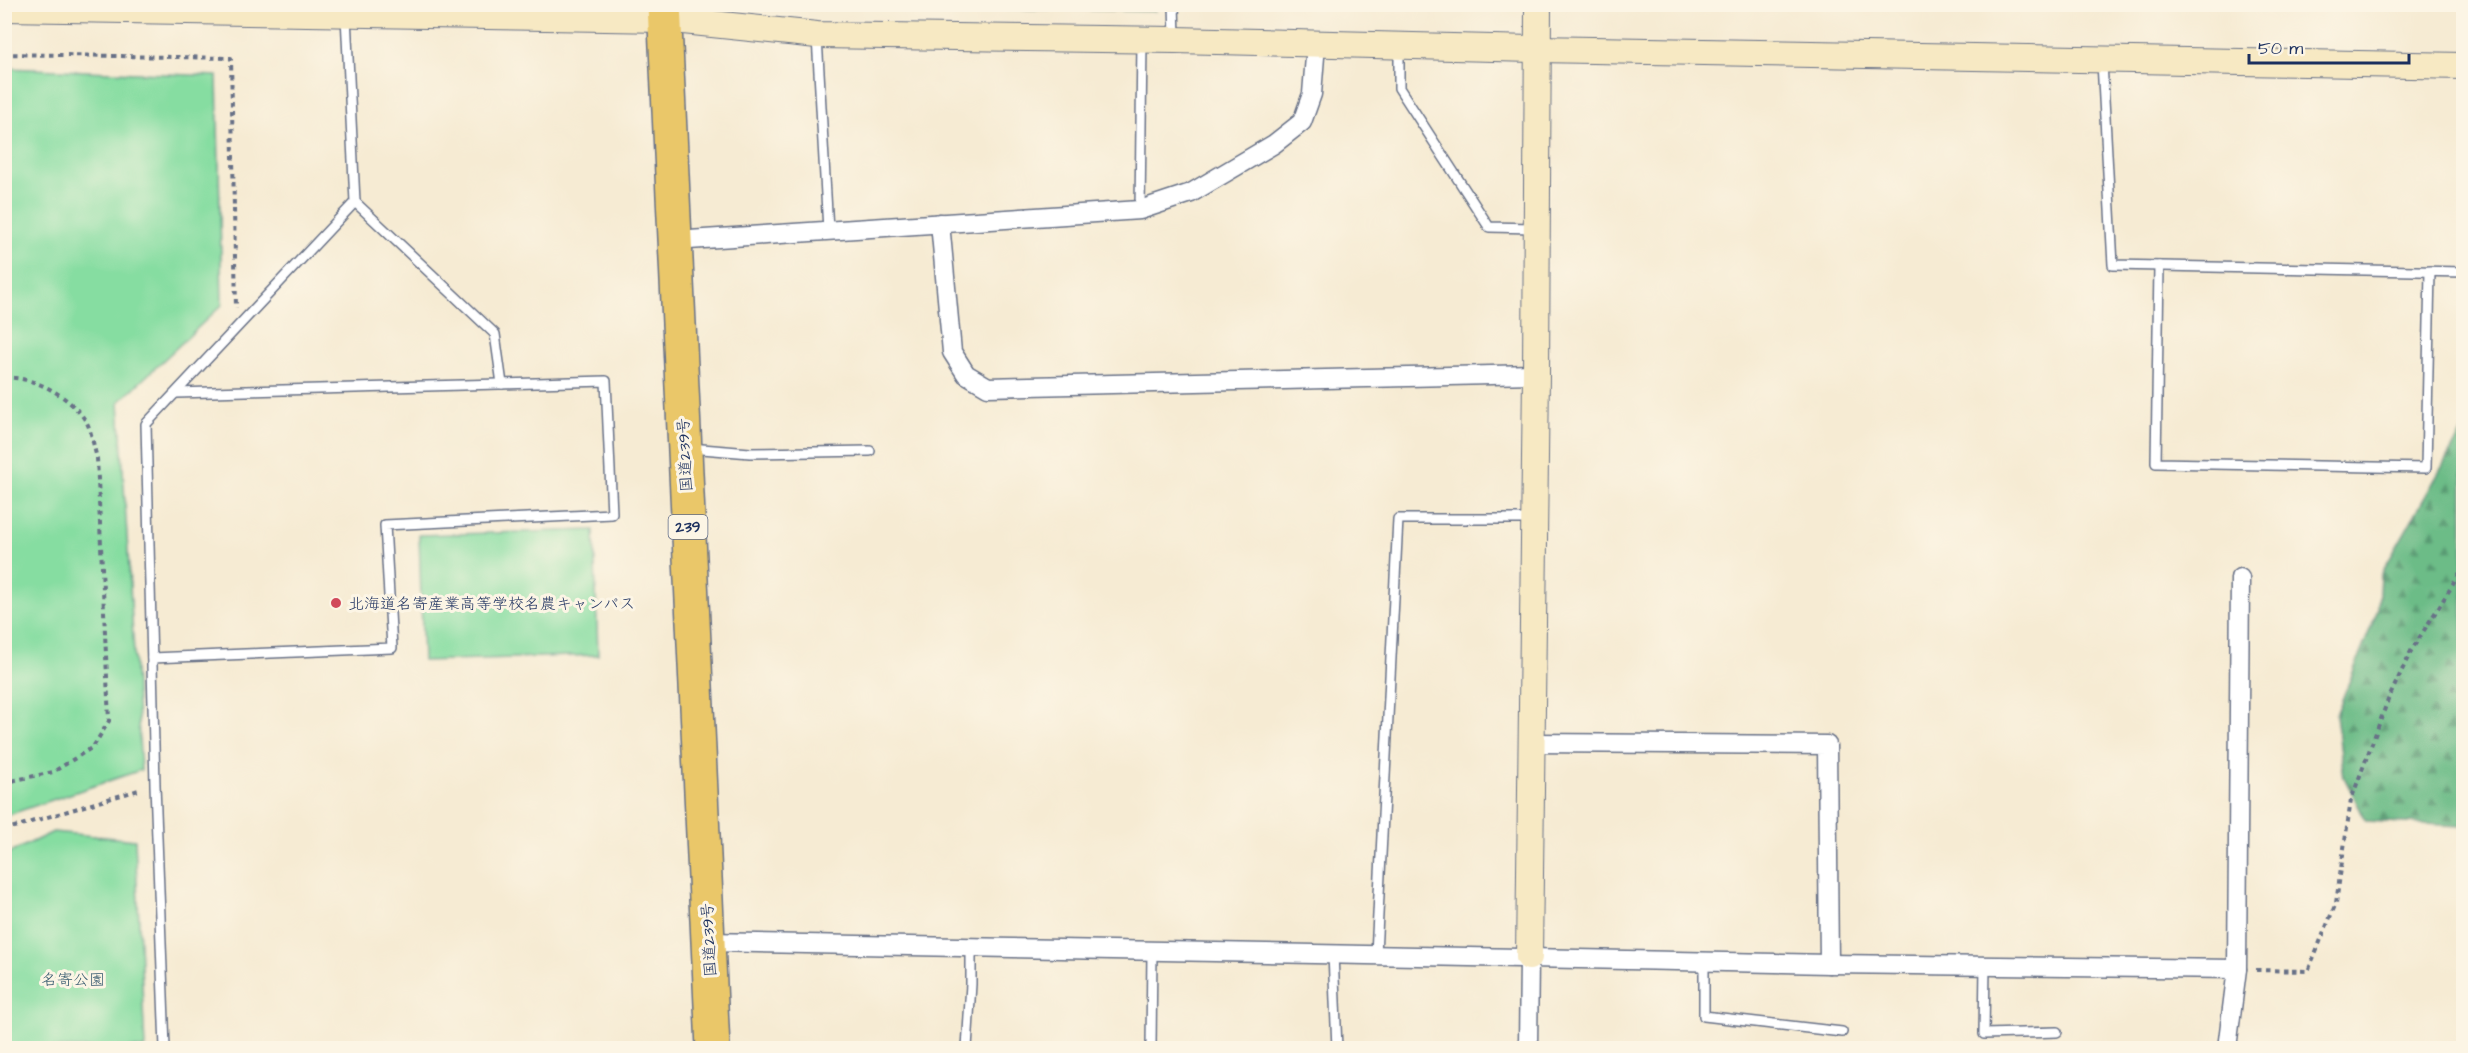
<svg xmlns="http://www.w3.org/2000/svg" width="2468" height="1053" font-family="'Architects Daughter','Klee One',sans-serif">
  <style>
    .forest { fill: url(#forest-firs); stroke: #447672; stroke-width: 1.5 }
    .park { fill: #86dda1; stroke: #508680; stroke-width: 1.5 }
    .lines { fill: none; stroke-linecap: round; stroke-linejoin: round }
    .lane-casing { stroke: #687187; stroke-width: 12 }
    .street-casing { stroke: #687187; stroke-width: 21 }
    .secondary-casing { stroke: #687187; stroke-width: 28 }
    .highway-casing { stroke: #687187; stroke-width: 36 }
    .path { stroke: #687187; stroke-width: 4; stroke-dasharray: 4.5 4.5; stroke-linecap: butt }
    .lane { stroke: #fff; stroke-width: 9 }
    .street { stroke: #fff; stroke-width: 18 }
    .secondary { stroke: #f7e9c3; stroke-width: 26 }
    .highway { stroke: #eac769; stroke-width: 33 }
    .poi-dot { fill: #d1495b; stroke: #fcf5e5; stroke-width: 2 }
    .labels { text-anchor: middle; stroke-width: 6; stroke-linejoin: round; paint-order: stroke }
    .shield { fill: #fcf5e5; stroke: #5e6a86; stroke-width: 1.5 }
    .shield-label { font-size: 15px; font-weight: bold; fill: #1b2f5e }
    .street-label { font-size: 16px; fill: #1b2f5e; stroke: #fcf5e5 }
    .poi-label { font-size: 16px; fill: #1b2f5e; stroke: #fcf5e5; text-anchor: start }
    .park-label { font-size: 16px; fill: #365a6f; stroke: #fcf5e5 }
  </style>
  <defs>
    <pattern id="forest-firs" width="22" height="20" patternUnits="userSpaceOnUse" patternTransform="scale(1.5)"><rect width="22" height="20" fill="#6cbc87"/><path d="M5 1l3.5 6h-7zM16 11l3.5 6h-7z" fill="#589972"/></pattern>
  </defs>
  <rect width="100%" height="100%" fill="#fcf5e5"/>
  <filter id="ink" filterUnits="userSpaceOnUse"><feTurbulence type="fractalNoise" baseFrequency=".0167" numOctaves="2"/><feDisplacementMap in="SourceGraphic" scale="12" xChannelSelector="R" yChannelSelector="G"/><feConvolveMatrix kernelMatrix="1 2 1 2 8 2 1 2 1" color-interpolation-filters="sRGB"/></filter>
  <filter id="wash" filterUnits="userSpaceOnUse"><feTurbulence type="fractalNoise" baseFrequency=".008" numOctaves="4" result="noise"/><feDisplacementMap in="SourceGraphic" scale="24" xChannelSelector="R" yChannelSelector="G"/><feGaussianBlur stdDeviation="1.35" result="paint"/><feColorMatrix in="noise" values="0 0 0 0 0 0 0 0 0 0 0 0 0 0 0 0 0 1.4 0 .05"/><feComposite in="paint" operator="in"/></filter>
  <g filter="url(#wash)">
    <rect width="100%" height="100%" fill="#f6ebd3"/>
    <g class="forest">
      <path d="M 1155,5 L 1155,11 L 981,8 L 977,5 Z"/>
      <path d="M 2463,430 L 2463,826 L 2366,821 L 2344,777 L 2336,715 L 2378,609 L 2380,576 Z"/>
    </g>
    <g class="park">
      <path d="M 5,68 L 217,76 L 222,305 L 119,402 L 141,770 L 5,816 Z"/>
      <path d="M 594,530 L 598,655 L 423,661 L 419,535 Z"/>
      <path d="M 53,832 L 135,840 L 145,1048 L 5,1048 L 5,855 Z"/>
    </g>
  </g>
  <g filter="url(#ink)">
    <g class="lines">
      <defs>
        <g id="lane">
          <path d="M 1174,4 L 1175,38"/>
          <path d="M 817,37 L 828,230"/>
          <path d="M 1399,49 L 1399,88 L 1489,227 L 1534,228"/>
          <path d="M 2102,62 L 2113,265 L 2464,272"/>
          <path d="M 355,202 L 495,334 L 502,384"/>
          <path d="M 1140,210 L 1142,41"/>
          <path d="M 2159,266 L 2156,463 L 2426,468 L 2430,271"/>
          <path d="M 690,448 L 750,453 L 870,451"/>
          <path d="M 152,658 L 392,648 L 385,525 L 612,514 L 606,381 L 177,393"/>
          <path d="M 1333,954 L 1337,1048"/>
          <path d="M 1376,954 L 1398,519 L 1533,519"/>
          <path d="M 1704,962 L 1704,1016 L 1842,1032"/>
          <path d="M 1985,966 L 1984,1034 L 2057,1032"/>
          <path d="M 165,1048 L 155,785 L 146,424 L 355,202 L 346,16"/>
          <path d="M 967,1048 L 971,984 L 971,947"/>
          <path d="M 1151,1048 L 1152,950"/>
        </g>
        <g id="street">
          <path d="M 940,223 L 952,352 L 966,374 L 988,387 L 1536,374"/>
          <path d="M 674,241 L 1140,210 L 1191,193 L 1274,144 L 1302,122 L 1312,94 L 1316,44"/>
          <path d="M 1531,743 L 1827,745 L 1829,964"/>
          <path d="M 709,942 L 1829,964 L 2237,969"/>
          <path d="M 1528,1048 L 1529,957"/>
          <path d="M 2227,1048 L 2237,969 L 2240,578"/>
        </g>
        <g id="secondary">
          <path d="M 4,8 L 664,19 L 817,35 L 1175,40 L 1537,49 L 2464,66"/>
          <path d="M 1529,957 L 1536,374 L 1538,4"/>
        </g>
        <path id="highway" d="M 664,4 L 713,1048"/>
      </defs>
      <use href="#lane" class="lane-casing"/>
      <use href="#street" class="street-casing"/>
      <use href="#secondary" class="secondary-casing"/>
      <use href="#highway" class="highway-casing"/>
      <g class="path">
        <path d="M 4,54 L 231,58 L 236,308"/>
        <path d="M 4,378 C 34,375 74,398 88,425 C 92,435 94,448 97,458 L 109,721 L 93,747 L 53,772 L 11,781 L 4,779"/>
        <path d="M 4,830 L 142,789"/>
        <path d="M 2256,970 L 2308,971 L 2336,903 L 2351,800 L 2388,700 L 2411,651 L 2464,567"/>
      </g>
      <use href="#lane" class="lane"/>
      <use href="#street" class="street"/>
      <use href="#secondary" class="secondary"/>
      <use href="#highway" class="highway"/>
    </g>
  </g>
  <circle class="poi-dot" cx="336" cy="603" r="6"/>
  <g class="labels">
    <rect class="shield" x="668.5" y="515" width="39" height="24" rx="4.5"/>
    <g class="shield-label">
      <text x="688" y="532">239</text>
    </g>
    <g class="street-label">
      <text transform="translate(684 455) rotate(-93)" y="6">国道239号</text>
      <text transform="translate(708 940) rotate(-93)" y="6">国道239号</text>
    </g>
    <g class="poi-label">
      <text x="348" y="609">北海道名寄産業高等学校名農キャンパス</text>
    </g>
    <g class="park-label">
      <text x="73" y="985">名寄公園</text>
    </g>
  </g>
  <rect width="2468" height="1053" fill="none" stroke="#fcf5e5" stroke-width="24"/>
  <path d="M2249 54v9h160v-9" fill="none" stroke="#1b2f5e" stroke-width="3"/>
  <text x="2258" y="54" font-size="18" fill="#1b2f5e" stroke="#fcf5e5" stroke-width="4.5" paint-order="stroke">50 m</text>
</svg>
